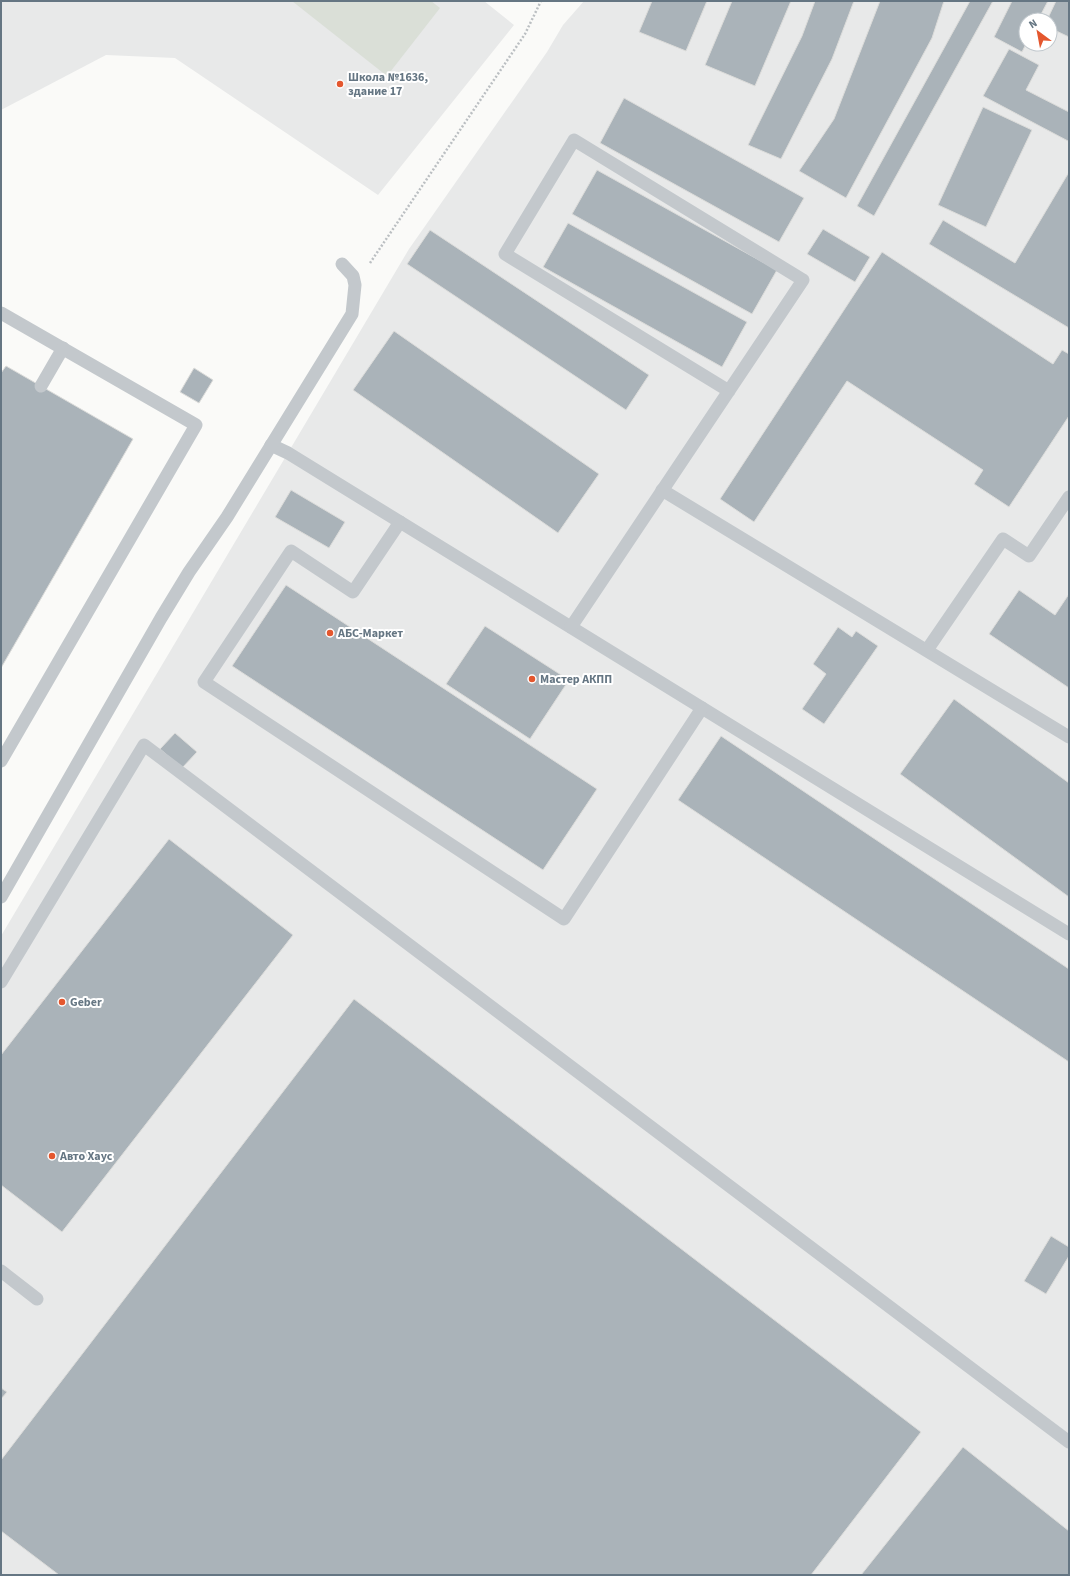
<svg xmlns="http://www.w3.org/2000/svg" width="1070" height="1576" font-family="'Source Sans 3',sans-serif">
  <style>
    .built { fill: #e8e9e9; fill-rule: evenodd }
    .green { fill: #dadfd7 }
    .building { fill: #aab3b9; stroke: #dcdcda }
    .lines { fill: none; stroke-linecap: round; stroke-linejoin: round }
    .path { stroke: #bbbfc2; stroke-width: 2.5; stroke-dasharray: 2 2; stroke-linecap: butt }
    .lane { stroke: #c3c8cc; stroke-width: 13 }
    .poi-dot { fill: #e4572e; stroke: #fff; stroke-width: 1.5 }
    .labels { text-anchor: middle; stroke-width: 4; stroke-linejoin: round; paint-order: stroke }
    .poi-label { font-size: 12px; font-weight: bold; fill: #657683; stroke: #fff; text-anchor: start }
  </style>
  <rect width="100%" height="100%" fill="#fafaf8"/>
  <g class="built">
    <path d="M 1,1 L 484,1 L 514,25 L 378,195 L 175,58 L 106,55 L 1,110 Z"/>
    <path d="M 584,1 L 1069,1 L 1069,1575 L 1,1575 L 1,936 L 409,249 L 547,52 L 563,25 ZM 1026,20 L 1050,20 L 1050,44 L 1026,44 Z"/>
  </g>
  <path class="green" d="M 292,1 L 431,1 L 440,8 L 387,76 Z"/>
  <g class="building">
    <path d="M 652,1 L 707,1 L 686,51 L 639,32 Z"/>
    <path d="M 732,1 L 791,1 L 755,86 L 705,65 Z"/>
    <path d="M 815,1 L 854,1 L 832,59 L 781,159 L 748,145 L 802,36 Z"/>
    <path d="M 880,1 L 944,1 L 932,38 L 846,198 L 799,171 L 834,119 Z"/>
    <path d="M 970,1 L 993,1 L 874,216 L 857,206 Z"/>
    <path d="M 1012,1 L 1048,1 L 1038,20 L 1026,20 L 1026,44 L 1022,52 L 994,37 Z"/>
    <path d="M 1056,1 L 1069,1 L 1069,37 L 1050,28 L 1050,20 L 1047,20 Z"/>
    <path d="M 1009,49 L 1039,65 L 1026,90 L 1069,112 L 1069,138 L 1068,141 L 983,96 Z"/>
    <path d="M 624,98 L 804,198 L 779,242 L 600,143 Z"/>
    <path d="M 983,107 L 1032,130 L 986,227 L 938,205 Z"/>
    <path d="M 597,170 L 777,270 L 752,314 L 572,214 Z"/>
    <path d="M 1069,172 L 1069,328 L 929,244 L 943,220 L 1015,263 Z"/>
    <path d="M 568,223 L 747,322 L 722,367 L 543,267 Z"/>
    <path d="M 823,229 L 870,257 L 855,282 L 807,254 Z"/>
    <path d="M 430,230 L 649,375 L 626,410 L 407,264 Z"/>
    <path d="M 882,252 L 1053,364 L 1062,350 L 1069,354 L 1069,416 L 1009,507 L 974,484 L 983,470 L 847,381 L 754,522 L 720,499 Z"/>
    <path d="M 394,331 L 599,474 L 558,533 L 353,390 Z"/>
    <path d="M 6,366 L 133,439 L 1,668 L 1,373 Z"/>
    <path d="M 194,368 L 213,380 L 199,403 L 180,392 Z"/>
    <path d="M 291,490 L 345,522 L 329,548 L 275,517 Z"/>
    <path d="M 286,585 L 597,789 L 543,870 L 232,666 Z"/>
    <path d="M 1019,590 L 1055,615 L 1069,594 L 1069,688 L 989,634 Z"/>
    <path d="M 485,626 L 569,680 L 530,739 L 446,684 Z"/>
    <path d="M 838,627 L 852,637 L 856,631 L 878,646 L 824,724 L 802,709 L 826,674 L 813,664 Z"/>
    <path d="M 954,699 L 1069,783 L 1069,897 L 900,774 Z"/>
    <path d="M 175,733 L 197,752 L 182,768 L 160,749 Z"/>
    <path d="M 721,736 L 1069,969 L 1069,1062 L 678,800 Z"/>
    <path d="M 169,839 L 293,935 L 62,1232 L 1,1185 L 1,1055 Z"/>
    <path d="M 354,999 L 921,1432 L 811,1575 L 59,1575 L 1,1531 L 1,1460 Z"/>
    <path d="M 1051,1236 L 1069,1247 L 1069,1256 L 1046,1294 L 1024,1281 Z"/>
    <path d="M 1,1388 L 7,1392 L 1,1399 Z"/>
    <path d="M 963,1447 L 1069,1531 L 1069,1575 L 861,1575 Z"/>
  </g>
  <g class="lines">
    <path class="path" d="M 370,263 L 525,34 L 541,1"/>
    <g class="lane">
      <path d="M 1,313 L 196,425 L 1,761"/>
      <path d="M 41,386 L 63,348"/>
      <path d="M 271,445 L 288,453 L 1069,934"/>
      <path d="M 662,490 L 1069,737"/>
      <path d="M 400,522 L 353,592 L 291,551 L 204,682 L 564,919 L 702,708"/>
      <path d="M 571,627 C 648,512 725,396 803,280 L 574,140 L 505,254 L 729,391"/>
      <path d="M 927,650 L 1003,539 L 1029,556 L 1069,497"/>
      <path d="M 1,897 L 161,618 L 189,572 L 227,517 L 352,314 L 355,285 L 353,276 L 342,264"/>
      <path d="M 1,982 L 144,745 L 1069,1442"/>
      <path d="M 1,1271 L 37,1299"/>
    </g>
  </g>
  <g class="poi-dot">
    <circle cx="340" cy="84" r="4"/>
    <circle cx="330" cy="633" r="4"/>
    <circle cx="532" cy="679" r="4"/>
    <circle cx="62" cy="1002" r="4"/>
    <circle cx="52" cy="1156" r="4"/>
  </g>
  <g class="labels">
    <g class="poi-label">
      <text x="348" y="81">Школа №1636,<tspan x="348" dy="14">здание 17</tspan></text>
      <text x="338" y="637">АБС-Маркет</text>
      <text x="540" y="683">Мастер АКПП</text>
      <text x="70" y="1006">Geber</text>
      <text x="60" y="1160">Авто Хаус</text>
    </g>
  </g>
  <rect width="1070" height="1576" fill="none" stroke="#657683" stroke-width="4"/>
  <g transform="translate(1038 32) rotate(328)"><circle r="19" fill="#ffffff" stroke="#c1c8cd"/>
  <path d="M0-3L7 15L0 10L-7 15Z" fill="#e4572e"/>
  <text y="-6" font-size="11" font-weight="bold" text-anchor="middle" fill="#657683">N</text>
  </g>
</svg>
